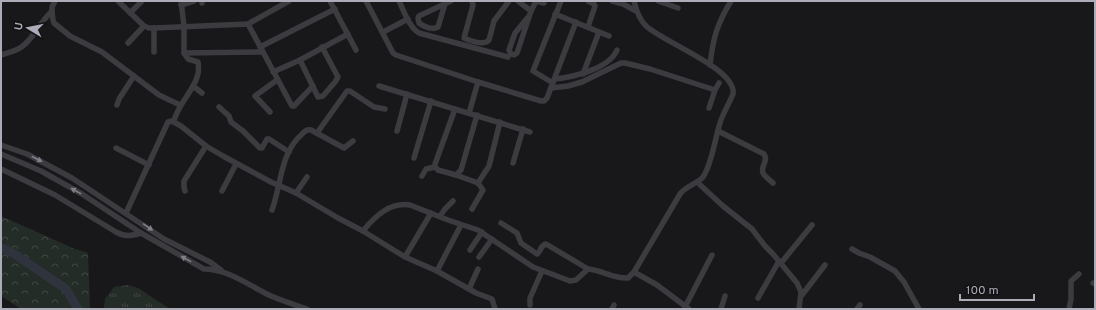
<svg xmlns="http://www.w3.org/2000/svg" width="1096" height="310" font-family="Overpass,sans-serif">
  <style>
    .grass { fill: url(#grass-tufts) }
    .forest { fill: url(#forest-crowns) }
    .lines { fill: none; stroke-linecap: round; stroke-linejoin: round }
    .river { stroke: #2f333d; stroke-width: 9 }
    .minor { stroke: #3c3b40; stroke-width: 5.5 }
    .oneway { fill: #7f7f88 }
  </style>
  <defs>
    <pattern id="grass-tufts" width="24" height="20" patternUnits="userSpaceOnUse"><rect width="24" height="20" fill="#242c27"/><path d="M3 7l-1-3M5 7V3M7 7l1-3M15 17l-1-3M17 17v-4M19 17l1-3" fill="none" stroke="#414844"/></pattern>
    <pattern id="forest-crowns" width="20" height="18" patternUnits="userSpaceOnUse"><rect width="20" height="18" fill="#242c27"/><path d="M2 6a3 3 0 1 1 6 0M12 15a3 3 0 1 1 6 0" fill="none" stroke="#414844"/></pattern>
  </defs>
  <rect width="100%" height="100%" fill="#18181a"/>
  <path class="grass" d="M 128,285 L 138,288 L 170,309 L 104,309 L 105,299 L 114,287 Z"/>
  <path class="forest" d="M 1,216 L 75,249 L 88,253 L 90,309 L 21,309 L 1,296 Z"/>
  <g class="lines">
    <path class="river" d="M 1,248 L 13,253 L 66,289 L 78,309"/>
    <g class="minor">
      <path d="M 118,1 L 144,26 L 149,28 L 154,28 L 248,24 L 289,1"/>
      <path d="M 181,1 L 184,26 L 184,53 L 262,52"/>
      <path d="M 202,1 L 202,3"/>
      <path d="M 330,1 L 356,50"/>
      <path d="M 366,1 L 393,53 L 396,55 L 478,82 L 541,101 L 544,101 L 547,98 L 576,22"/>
      <path d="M 399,1 C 404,11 409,27 419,33 L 508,57"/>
      <path d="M 472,1 L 473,5 L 464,38 C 470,41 484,46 489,40 L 494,21 L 509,1"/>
      <path d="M 518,1 L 531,11 L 517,53 L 514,55 L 511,54 L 509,50 L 515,33 L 529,16"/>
      <path d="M 588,1 L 594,4 L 595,6 L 588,27"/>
      <path d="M 612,1 L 623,4 L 636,11"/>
      <path d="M 658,1 L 678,8"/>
      <path d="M 445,4 L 438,27 C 432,30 424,27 419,23 L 418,18 L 419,16 L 451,1"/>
      <path d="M 181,5 L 194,1"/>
      <path d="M 52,11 L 53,20 L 54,23 L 70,36 L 102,52 L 159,95 L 180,105"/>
      <path d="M 531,11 L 536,1 L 544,3"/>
      <path d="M 130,13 L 142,1"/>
      <path d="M 555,14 L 609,36"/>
      <path d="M 248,24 L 292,106 L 294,106 L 313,86"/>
      <path d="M 383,32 L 408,19"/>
      <path d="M 128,43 L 144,26"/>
      <path d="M 260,47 L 335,9"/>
      <path d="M 154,52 L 154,28"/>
      <path d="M 1,55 C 9,52 18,51 24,45 C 35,36 41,21 52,11 L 52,7 L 55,1"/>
      <path d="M 300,60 L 318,97 L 323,96 L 335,82 L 338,77 L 322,47"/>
      <path d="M 710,65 C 713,38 717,24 731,1"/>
      <path d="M 273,72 L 300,60 L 348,34"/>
      <path d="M 583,74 L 599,32"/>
      <path d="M 555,79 C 573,77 609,69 617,50"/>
      <path d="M 553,83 L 533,71 L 561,1"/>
      <path d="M 193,86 L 202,93"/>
      <path d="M 379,86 L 530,132"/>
      <path d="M 551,88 L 568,86 L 582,82 L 621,63 L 625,63 L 650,69 L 715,90 L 709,108"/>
      <path d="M 715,90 L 719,83"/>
      <path d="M 117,105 L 119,99 L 134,76"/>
      <path d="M 219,107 L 229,116 L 231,122 L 243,131 L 260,148 L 262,148 L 267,139 L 269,139 L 289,152"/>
      <path d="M 455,109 L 435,164 L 435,167 L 438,170 L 456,175 L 461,170 L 477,115"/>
      <path d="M 270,112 L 255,96 L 277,80"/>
      <path d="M 469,113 L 478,82"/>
      <path d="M 174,121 C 178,101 203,84 198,62 L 188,59 L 184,53"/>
      <path d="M 397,131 L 407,94"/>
      <path d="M 718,131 L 764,154 C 769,161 760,166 763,173 C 765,177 770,180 773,183"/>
      <path d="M 317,133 L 347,91 L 350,91 L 374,107 L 385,109"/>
      <path d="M 1,145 L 27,154 L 72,178 L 164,239 L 210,262 L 221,270"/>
      <path d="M 116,148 L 149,165"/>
      <path d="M 1,154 L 41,171 L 82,194 L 141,233 L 204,269 C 228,269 250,286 271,296 C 283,301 295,305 307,309"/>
      <path d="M 414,158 L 431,101"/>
      <path d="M 513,163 L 523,129"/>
      <path d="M 1,169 L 55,195 L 116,232 C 125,237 131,236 141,233"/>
      <path d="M 456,175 L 478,183 L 489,166 L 500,122"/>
      <path d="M 422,176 L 426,169 L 435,167"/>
      <path d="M 697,182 L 723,206 L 752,229 L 765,246 L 773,254 L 797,283 L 801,292 L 799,309"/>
      <path d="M 185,191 L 184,187 L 184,181 L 206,146"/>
      <path d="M 222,191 L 236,164"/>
      <path d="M 296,193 L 307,177"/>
      <path d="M 472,209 L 483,190 L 478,183"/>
      <path d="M 272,210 C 281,186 280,154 301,135 C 304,132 306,129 311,130 L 344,148 L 353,141"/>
      <path d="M 126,213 L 168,122 L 172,121 L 181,126 L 206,146 L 223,156 L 271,182 L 296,193 L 338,218 L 363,231 C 375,216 390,202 410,205 L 448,220 L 478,230 L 533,267 L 570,281 L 576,280 L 588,269 C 602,270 614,279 628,278 L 634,272 L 680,194 C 686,186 697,184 703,177 C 712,164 715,138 720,123 C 723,113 729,104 733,94 C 737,69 663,42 646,26 C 639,19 636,10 634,1"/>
      <path d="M 440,216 L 445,209 L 453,201"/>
      <path d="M 501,223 L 517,233 L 521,243 L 537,254 C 541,252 540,245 546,244 L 588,269"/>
      <path d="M 363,231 L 405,257 L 437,271 L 476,293 L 492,299 L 495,309"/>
      <path d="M 852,249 L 859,253 L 870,257 L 895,271 L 904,282 L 919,309"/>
      <path d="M 470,250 L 482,232"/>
      <path d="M 405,257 L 431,213"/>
      <path d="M 479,257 L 492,239"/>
      <path d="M 781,263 L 812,225"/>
      <path d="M 437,271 L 461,225"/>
      <path d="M 634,272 L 657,285 L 689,309"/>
      <path d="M 1093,283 L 1095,284"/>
      <path d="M 469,289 L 478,269"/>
      <path d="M 802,295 L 825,265"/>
      <path d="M 758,298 L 779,261"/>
      <path d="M 530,305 L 530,298 L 542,271"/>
      <path d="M 685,307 L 712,255"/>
      <path d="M 612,309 L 614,305"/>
      <path d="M 721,309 L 725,296"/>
      <path d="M 857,309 L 860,305"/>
      <path d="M 1069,309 L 1071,299 L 1071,281 L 1079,274"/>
    </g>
  </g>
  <defs><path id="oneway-solid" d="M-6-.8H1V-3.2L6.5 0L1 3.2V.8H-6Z"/></defs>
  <g class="oneway">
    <use href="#oneway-solid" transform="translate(37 159) rotate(28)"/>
    <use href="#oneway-solid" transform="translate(76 191) rotate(-151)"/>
    <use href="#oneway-solid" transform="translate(148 227) rotate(34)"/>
    <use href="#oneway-solid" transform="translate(186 259) rotate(-151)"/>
  </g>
  <rect width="1096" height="310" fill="none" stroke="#abacb8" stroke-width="4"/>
  <g transform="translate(28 28) rotate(280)" stroke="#131315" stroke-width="3" paint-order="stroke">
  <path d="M0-3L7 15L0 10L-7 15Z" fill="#abacb8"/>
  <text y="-6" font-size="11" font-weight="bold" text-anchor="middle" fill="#abacb8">U</text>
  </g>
  <path d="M960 294v6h74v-6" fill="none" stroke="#abacb8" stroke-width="2"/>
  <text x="966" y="294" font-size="12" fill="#abacb8" stroke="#131315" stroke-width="3" paint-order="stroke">100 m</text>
</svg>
